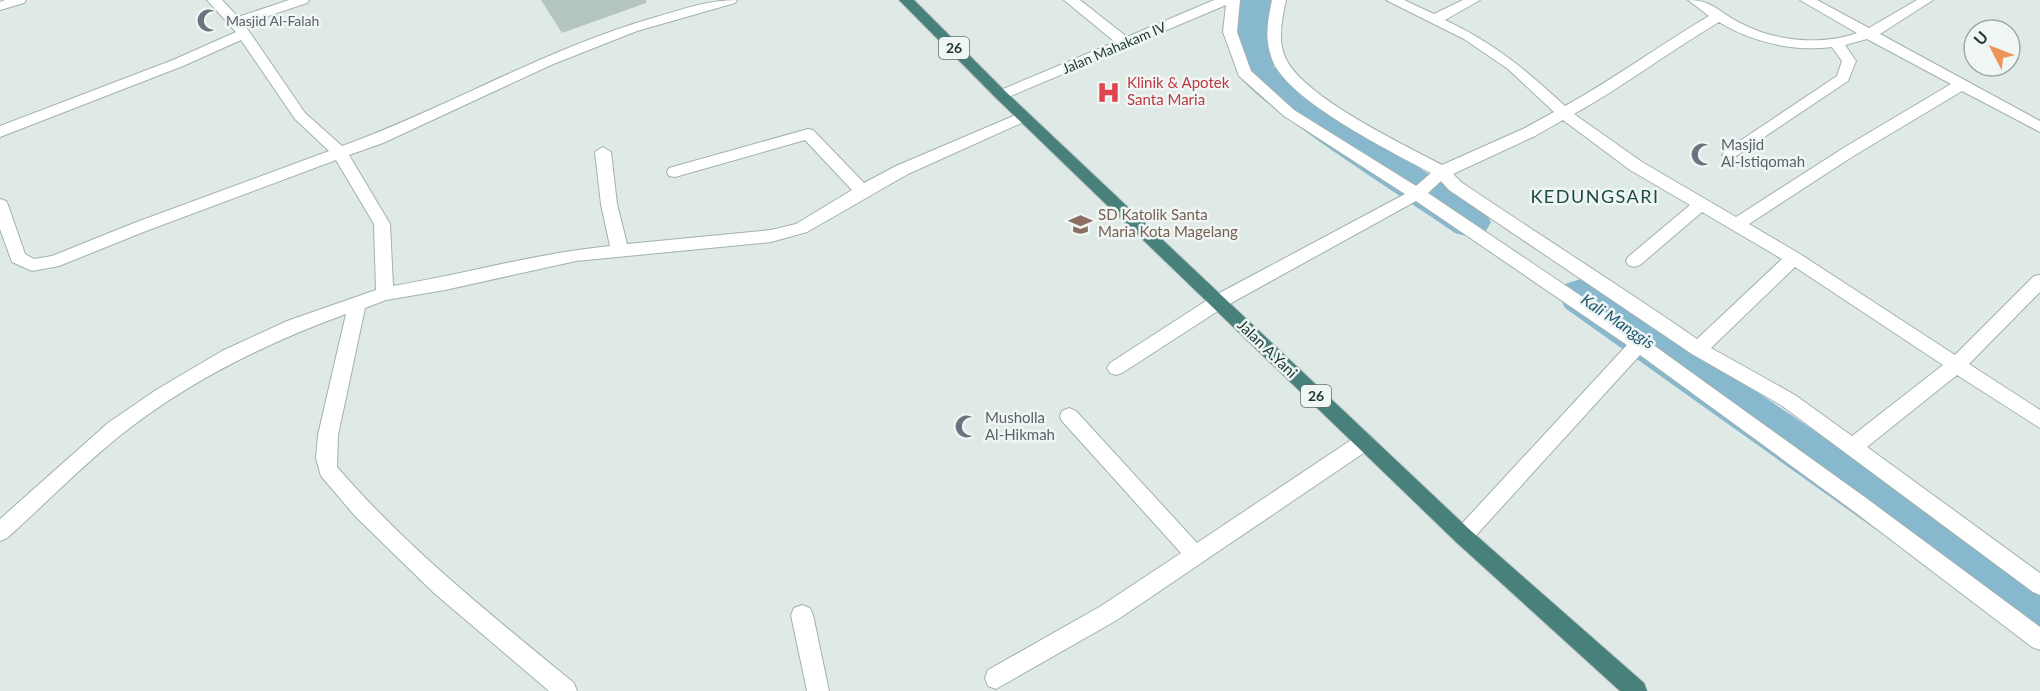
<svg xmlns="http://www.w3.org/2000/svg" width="2040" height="691" font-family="Lato,sans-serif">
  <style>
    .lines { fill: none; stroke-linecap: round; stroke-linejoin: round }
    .river { fill: #87b8ce; fill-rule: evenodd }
    .building { fill: #b4c4c0 }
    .minor-casing { stroke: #a2b1ae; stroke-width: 2 }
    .trunk-casing { stroke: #bcc4c3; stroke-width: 2 }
    .minor { fill: #fff; fill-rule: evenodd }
    .trunk { fill: #48817c; fill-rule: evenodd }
    .labels { text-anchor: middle; stroke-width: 5; stroke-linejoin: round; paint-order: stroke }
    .far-worship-label { font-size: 14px; fill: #5b616d; stroke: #eff6f4; text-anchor: start }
    .shield { fill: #eff6f4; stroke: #5e726f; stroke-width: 1.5 }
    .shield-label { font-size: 14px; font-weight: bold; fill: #203936 }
    .far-street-label { font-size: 14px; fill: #203936; stroke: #eff6f4 }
    .health-label { font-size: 15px; fill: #be3a42; stroke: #eff6f4; text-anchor: start }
    .worship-label { font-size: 15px; fill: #5b616d; stroke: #eff6f4; text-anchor: start }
    .education-label { font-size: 15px; fill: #785e54; stroke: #eff6f4; text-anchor: start }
    .street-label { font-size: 15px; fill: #203936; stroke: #eff6f4 }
    .water-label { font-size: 16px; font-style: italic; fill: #1d5772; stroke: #eff6f4 }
    .quarter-label { font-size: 18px; letter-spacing: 1.5px; fill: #1d4a46; stroke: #eff6f4 }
  </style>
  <rect width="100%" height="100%" fill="#dfeae6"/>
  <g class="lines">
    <g class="river">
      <path d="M 1239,0 L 1275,0 L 1270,9 L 1268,43 L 1274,67 L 1308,95 L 1485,211 L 1491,222 L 1485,233 L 1470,237 L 1455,233 C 1420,208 1248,100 1237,72 C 1229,52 1229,19 1239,0 Z"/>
      <path d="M 1581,279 L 1597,284 L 2040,583 L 2040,640 L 2020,632 L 1565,308 L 1559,296 L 1565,284 Z"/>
    </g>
  </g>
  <path class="building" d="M 541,0 L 646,0 L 646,3 L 562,33 Z"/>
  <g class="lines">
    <defs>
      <g id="minor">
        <path d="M 5,0 L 26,0 L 24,3 L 0,10 L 0,2 Z"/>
        <path d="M 207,0 L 222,0 L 238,17 L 289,0 L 309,0 L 307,3 L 244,24 L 305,113 L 342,146 C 449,107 547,48 656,17 C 683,9 709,0 737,0 L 735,3 L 637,31 L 551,65 L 383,143 L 349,155 L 390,224 L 393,286 C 466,274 537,253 610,246 L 601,204 L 595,152 L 603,147 L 611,152 L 617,204 L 627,244 L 771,230 L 796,224 L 852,190 L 805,140 L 675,177 L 669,176 L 667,172 L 669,168 L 808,129 L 813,130 L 864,183 L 896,166 L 1018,114 L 1023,112 L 1031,117 L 1028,120 L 908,174 L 807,232 L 771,242 L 576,261 L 445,290 L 386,300 L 365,308 L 338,435 L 337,467 C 407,548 491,615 574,683 L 577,691 L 549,691 L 434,593 L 355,516 L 321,476 L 316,458 L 318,435 L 346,314 C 266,343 189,381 122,434 C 82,466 45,504 7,538 L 0,541 L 0,519 L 108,423 L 156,390 L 222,351 L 287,321 L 376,290 L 374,224 L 336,160 L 146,231 L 59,266 L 32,271 L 12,262 L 0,229 L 0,199 L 6,201 L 8,205 L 25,254 L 34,259 L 52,256 L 134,223 L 329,151 L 295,119 L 241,40 L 183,66 L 0,137 L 0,126 L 173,60 L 236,32 Z"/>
        <path d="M 1064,0 L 1080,0 L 1127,37 L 1214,0 L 1240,0 L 1237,32 L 1251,71 L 1294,110 L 1416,186 L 1431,173 C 1392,152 1286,100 1272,59 C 1264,38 1268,20 1272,0 L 1286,0 C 1282,19 1277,41 1286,59 C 1305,98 1403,144 1442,165 L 1525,128 L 1554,112 L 1508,69 L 1464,39 L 1386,0 L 1404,0 L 1434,14 L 1463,0 L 1480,0 L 1445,20 C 1494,43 1526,70 1565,106 C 1614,79 1660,45 1709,16 L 1688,0 C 1713,0 1721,14 1742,24 C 1775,41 1822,46 1857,33 L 1800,0 L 1817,0 L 1869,28 L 1917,0 L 1933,0 L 1880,34 L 2040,121 L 2040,132 L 1962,91 L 1855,155 L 1749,224 L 1800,254 L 1955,355 L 2034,276 L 2040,275 L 2040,292 L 1969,364 L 2040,410 L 2040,428 L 1957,375 L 1867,447 L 2040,573 L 2040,595 L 2033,592 L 1781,405 L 1692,354 L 1449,190 L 1441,181 L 1428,193 L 1645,339 L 1866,498 L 2040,627 L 2040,650 L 2032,647 L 1852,510 L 1640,355 L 1470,542 L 1463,545 L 1456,542 L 1453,536 L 1456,530 L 1627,345 L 1416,201 L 1224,307 L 1122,373 L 1116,375 L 1110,373 L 1107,368 L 1110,363 L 1212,297 L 1405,194 L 1284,116 L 1239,76 L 1223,32 L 1226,5 L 1006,98 L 996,98 L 994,95 L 996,92 L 1115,42 ZM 1719,22 C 1751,42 1794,52 1832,47 L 1842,61 L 1837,76 L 1725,151 L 1722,155 L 1730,160 L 1848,81 L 1856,61 L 1845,45 L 1867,39 L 1951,84 L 1845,147 L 1736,217 L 1642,162 L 1574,114 C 1624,86 1670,51 1719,22 ZM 1563,120 L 1630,170 L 1690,205 L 1628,257 L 1626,261 L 1628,265 L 1634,267 L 1640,265 L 1702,212 L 1782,259 L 1697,339 C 1619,285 1539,235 1461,182 L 1453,174 L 1535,136 ZM 1795,267 L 1943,365 L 1852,436 L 1795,395 L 1711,348 Z"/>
        <path d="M 1069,408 L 1076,411 L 1197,543 L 1357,436 L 1364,434 L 1371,436 L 1374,442 L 1371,448 L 1117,620 L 996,689 L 988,686 L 985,678 L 988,670 L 1101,606 L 1181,553 L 1062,421 L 1060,416 L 1062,411 Z"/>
        <path d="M 802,605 L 810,608 L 813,615 L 829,691 L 807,691 L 791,615 L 794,608 Z"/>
      </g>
      <path id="trunk" d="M 899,0 L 914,0 L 1006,92 L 1470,530 L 1644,683 L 1647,691 L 1620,691 L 1456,542 L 996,98 Z"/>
    </defs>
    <use href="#minor" class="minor-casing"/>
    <use href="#trunk" class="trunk-casing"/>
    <use href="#minor" class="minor"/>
    <use href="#trunk" class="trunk"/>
  </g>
  <defs>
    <symbol id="mosque-bare" viewBox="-9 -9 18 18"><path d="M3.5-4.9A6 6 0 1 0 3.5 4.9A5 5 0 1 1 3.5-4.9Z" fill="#6b7280" stroke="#eff6f4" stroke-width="2.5" paint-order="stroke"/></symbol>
    <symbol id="hospital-bare" viewBox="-9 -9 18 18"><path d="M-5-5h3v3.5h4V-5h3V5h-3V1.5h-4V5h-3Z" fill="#e0444e" stroke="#eff6f4" stroke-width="2.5" paint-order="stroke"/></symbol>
    <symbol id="school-bare" viewBox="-9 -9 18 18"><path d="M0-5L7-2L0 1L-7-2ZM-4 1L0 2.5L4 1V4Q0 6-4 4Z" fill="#8d6e63" stroke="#eff6f4" stroke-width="2.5" paint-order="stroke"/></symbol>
  </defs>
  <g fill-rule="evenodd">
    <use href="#mosque-bare" x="192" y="4" width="33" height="33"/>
    <use href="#hospital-bare" x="1092" y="76" width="33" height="33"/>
    <use href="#mosque-bare" x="1686" y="138" width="33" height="33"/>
    <use href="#school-bare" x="1064" y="208" width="33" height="33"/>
    <use href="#mosque-bare" x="950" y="410" width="33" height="33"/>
  </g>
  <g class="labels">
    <g class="far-worship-label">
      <text x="226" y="26">Masjid Al-Falah</text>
    </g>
    <g class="shield">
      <rect x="939" y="37" width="30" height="22" rx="4.5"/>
      <rect x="1301" y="385" width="30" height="22" rx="4.5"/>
    </g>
    <g class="shield-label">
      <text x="954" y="53">26</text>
      <text x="1316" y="401">26</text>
    </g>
    <g class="far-street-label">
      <text transform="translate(1114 48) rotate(-23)" y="5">Jalan Mahakam IV</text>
    </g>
    <g class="health-label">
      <text x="1127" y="88">Klinik &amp; Apotek<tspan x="1127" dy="17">Santa Maria</tspan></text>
    </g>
    <g class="worship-label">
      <text x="1721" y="150">Masjid<tspan x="1721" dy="17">Al-Istiqomah</tspan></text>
      <text x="985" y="423">Musholla<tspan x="985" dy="17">Al-Hikmah</tspan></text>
    </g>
    <g class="education-label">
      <text x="1098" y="220">SD Katolik Santa<tspan x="1098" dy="17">Maria Kota Magelang</tspan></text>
    </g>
    <g class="street-label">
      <text transform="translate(1267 349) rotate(44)" y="5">Jalan A.Yani</text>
    </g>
    <g class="water-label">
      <text transform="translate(1618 321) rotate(34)" y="6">Kali Manggis</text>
    </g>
    <g class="quarter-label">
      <text x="1595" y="203">KEDUNGSARI</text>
    </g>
  </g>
  <g transform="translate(1992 48) rotate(312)"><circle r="28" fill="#eff6f4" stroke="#9caaa8" stroke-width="1.5"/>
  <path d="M0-4.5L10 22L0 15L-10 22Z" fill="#ee9359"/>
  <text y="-9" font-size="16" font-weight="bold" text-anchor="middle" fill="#203936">U</text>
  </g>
</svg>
